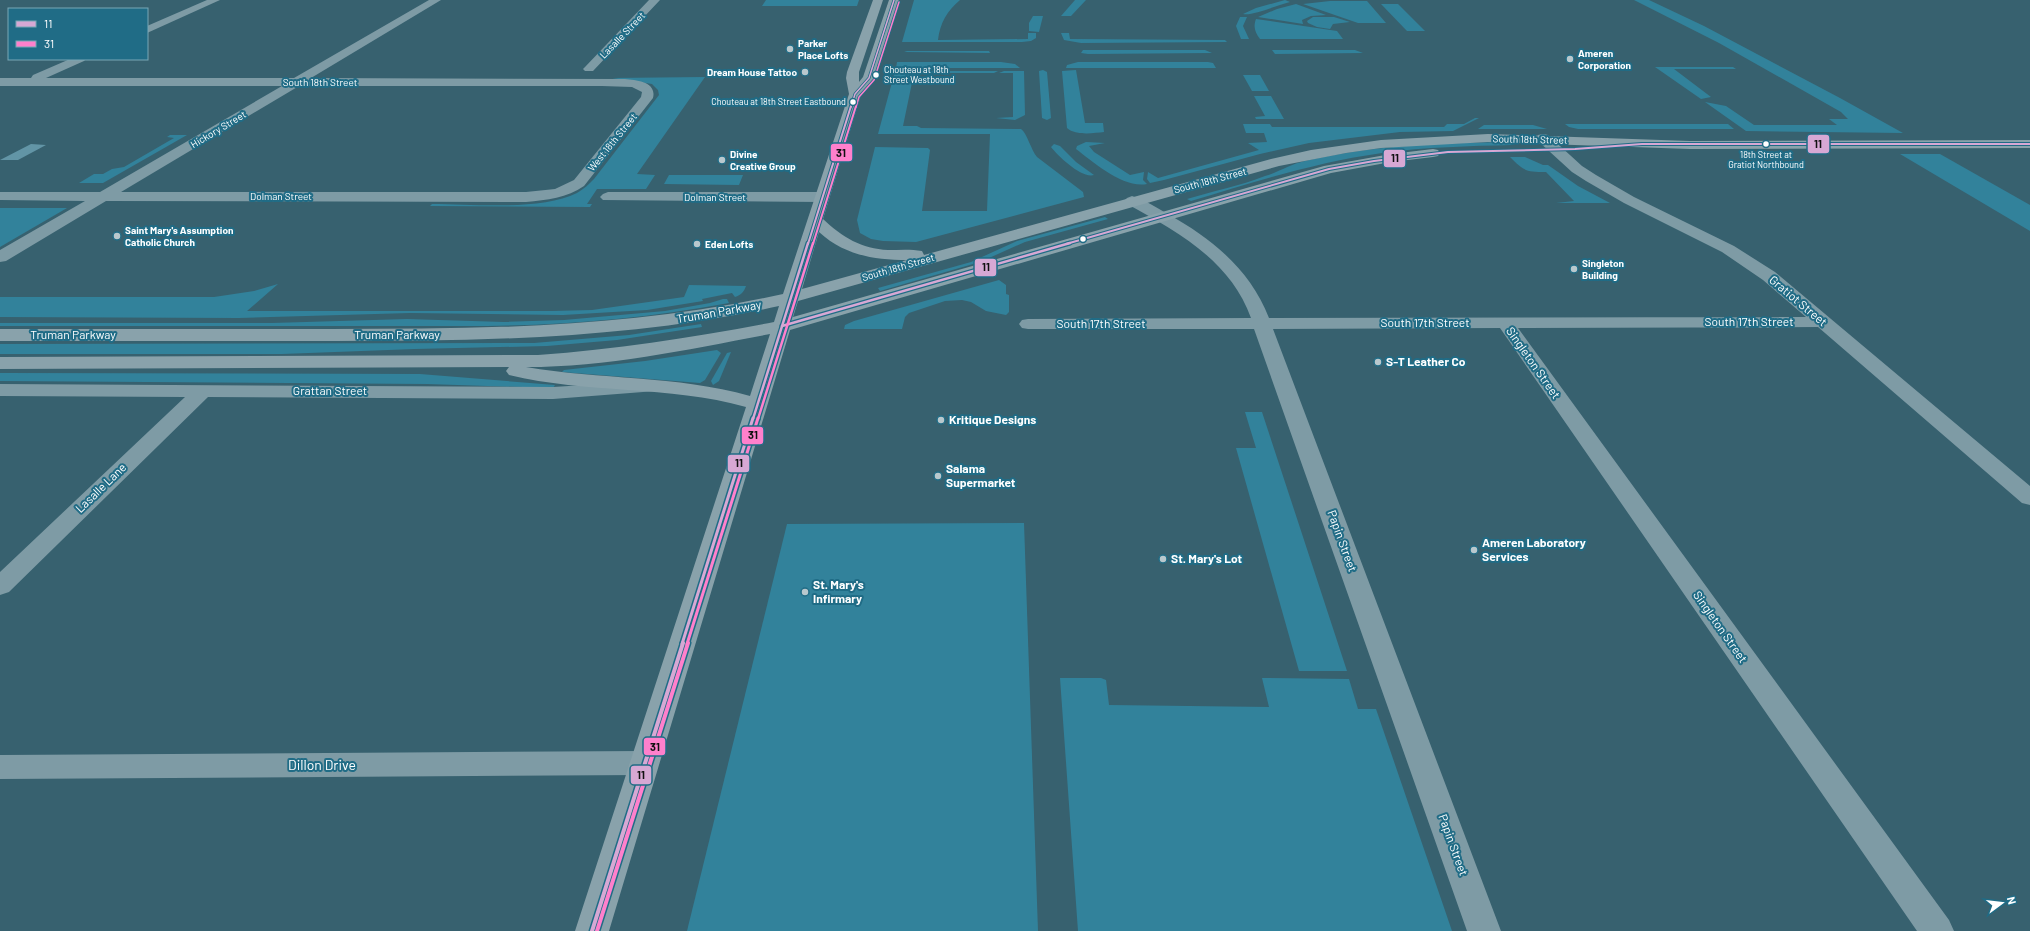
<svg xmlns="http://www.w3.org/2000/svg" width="2030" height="931" font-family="Barlow,sans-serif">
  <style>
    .green { fill: #32829b }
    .water { fill: #6295a6 }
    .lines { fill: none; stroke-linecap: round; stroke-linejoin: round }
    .minor { fill: #7e9ba5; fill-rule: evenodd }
    .major { fill: #89a2ab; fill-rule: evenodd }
    .bus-1-far4-casing { stroke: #206c86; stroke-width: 3 }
    .bus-1-far3-casing { stroke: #206c86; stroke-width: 4 }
    .bus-1-far2-casing { stroke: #206c86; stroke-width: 5 }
    .bus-1-far1-casing { stroke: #206c86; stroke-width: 6 }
    .bus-1-casing { stroke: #206c86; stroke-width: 7 }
    .bus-2-far4-casing { stroke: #206c86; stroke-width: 3 }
    .bus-2-far3-casing { stroke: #206c86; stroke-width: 4 }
    .bus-2-far2-casing { stroke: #206c86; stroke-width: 5 }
    .bus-2-far1-casing { stroke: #206c86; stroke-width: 6 }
    .bus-2-casing { stroke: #206c86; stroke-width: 7 }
    .bus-1-far4 { stroke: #d7a8d4; stroke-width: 1.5 }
    .bus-1-far3 { stroke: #d7a8d4; stroke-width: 2 }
    .bus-1-far2 { stroke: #d7a8d4; stroke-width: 2.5 }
    .bus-1-far1 { stroke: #d7a8d4; stroke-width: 3 }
    .bus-1 { stroke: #d7a8d4; stroke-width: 4 }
    .bus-2-far4 { stroke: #ff80cc; stroke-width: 1.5 }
    .bus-2-far3 { stroke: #ff80cc; stroke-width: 2 }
    .bus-2-far2 { stroke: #ff80cc; stroke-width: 2.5 }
    .bus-2-far1 { stroke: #ff80cc; stroke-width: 3 }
    .bus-2 { stroke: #ff80cc; stroke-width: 4 }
    .poi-dot { fill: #b9c8cd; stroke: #206c86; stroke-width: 1.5 }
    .bus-dot { fill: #fff; stroke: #206c86; stroke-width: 1.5 }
    .labels { text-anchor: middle; stroke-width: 4; stroke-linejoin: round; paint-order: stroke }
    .far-bus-label { font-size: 9px; fill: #fff; stroke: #206c86; text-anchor: start }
    .far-street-label { font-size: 10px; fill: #fff; stroke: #206c86 }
    .far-poi-label { font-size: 10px; font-weight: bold; fill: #fff; stroke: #206c86; text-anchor: start }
    .street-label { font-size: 12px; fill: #fff; stroke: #206c86 }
    .poi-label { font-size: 12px; font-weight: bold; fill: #fff; stroke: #206c86; text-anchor: start }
    .near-street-label { font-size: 14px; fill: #fff; stroke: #206c86 }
    .line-badge { stroke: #206c86; stroke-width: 1.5 }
    .pale-badge-label { font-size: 11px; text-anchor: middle; font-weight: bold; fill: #111 }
  </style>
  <rect width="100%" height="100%" fill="#37616f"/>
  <g class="green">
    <path d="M 766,0 L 859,0 L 857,6 L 762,6 Z"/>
    <path d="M 914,0 L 960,0 C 947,11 940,23 938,40 L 1028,39 L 1028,33 L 1036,33 L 1036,38 L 1031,41 L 1022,42 L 902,42 Z"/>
    <path d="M 1075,0 L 1086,0 L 1071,16 L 1061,16 Z"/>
    <path d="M 1285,0 L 1290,2 C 1277,5 1253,16 1243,14 L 1256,8 Z"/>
    <path d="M 1634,0 L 1649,0 L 1704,26 L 1840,98 L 1903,133 L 1746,131 L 1705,102 L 1726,106 L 1754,125 L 1837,125 L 1829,119 L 1848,119 L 1841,112 L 1719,43 Z"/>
    <path d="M 1330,1 L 1367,1 L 1386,23 L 1358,23 L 1303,4 Z"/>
    <path d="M 1296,4 L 1326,15 L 1311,16 L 1302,20 L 1303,24 L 1258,17 L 1277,9 Z"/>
    <path d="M 1381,4 L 1398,4 L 1425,31 L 1407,31 Z"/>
    <path d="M 1033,16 L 1043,16 L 1039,32 L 1029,31 L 1029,23 Z"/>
    <path d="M 1240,17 L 1247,17 L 1243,26 L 1249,39 L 1241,39 L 1236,26 Z"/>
    <path d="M 1313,17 L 1334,17 L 1350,22 L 1333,24 L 1330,29 L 1317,27 L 1308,23 L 1307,21 Z"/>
    <path d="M 1256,19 L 1337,31 L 1343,39 L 1260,39 C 1255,32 1253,27 1256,19 Z"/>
    <path d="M 1061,33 L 1069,33 L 1070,39 L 1225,40 L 1227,42 L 1081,43 L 1064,40 Z"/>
    <path d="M 1087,50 L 1205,50 L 1212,53 L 1088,54 L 1081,53 L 1083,50 Z"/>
    <path d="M 1272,50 L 1355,50 L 1363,53 L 1275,54 Z"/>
    <path d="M 907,51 L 989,51 L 990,53 L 904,52 Z"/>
    <path d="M 897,62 L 1001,62 L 1015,64 L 1020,68 L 896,68 Z"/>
    <path d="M 1078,62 L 1208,62 L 1213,63 L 1216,68 L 1066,68 L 1067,65 Z"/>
    <path d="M 1655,67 L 1733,67 L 1736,69 L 1674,69 L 1711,97 L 1701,99 Z"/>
    <path d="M 1043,70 L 1047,72 L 1051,118 L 1047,120 L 1042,118 L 1039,71 Z"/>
    <path d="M 1076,70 L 1085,123 L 1103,123 L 1104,132 C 1094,133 1076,136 1067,128 L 1062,71 Z"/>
    <path d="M 895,71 L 998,71 L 994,73 L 914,73 L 903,126 L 917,126 L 921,128 L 1021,129 C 1027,133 1031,150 1037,157 L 1083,192 L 1084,197 L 916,242 L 883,241 L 871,239 L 860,233 L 857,220 L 875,147 L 928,148 L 930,150 L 922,211 L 987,211 L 990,134 L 878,134 Z"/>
    <path d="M 1004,71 L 1024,71 L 1025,115 L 1015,120 L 996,118 L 1013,117 L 1013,73 L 999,73 Z"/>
    <path d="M 1243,75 L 1260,75 L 1269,91 L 1252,91 Z"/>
    <path d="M 705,77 L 637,174 L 655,175 L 646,189 L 597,189 L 587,204 L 592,204 L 590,207 L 430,206 L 432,204 C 473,204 541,211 577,193 C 584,189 589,184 594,179 L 659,95 L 658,90 L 652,84 L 612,78 Z"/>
    <path d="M 1254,96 L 1271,96 L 1284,119 L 1256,119 L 1255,117 L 1265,116 Z"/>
    <path d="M 1475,118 L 1479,118 L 1453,131 L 1400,132 L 1309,143 L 1260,154 L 1164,180 L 1150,183 L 1147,179 L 1148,172 L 1158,178 L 1259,150 L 1248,143 L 1267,142 L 1264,133 L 1246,133 L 1243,124 L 1270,124 L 1272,127 L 1444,127 L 1447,124 L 1464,124 Z"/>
    <path d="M 1565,124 L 1728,124 L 1734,129 L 1578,129 L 1569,127 Z"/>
    <path d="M 1484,125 L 1533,125 L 1547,129 L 1478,129 Z"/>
    <path d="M 170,135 L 187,135 L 103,183 L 79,183 L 94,174 L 103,174 L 112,169 L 124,167 L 174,138 L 167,137 Z"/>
    <path d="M 1086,142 L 1105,143 L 1089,146 L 1094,152 L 1130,175 L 1144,172 L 1143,180 L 1147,184 C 1124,189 1093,162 1076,149 L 1077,146 Z"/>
    <path d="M 1510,142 L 1512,145 C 1469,146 1426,147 1382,153 C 1317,162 1254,182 1191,201 L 1187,199 C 1213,191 1240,186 1265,176 C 1279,172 1291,164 1305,161 C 1372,145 1441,143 1510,142 Z"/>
    <path d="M 1054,144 L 1060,146 L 1076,162 L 1094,175 C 1082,179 1058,156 1051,147 Z"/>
    <path d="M 1900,154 L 1940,154 L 2030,205 L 2030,231 Z"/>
    <path d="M 1510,157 L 1525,157 L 1543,165 L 1548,165 L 1578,186 L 1610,203 L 1556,203 L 1574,201 L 1546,172 C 1526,172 1524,171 1510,157 Z"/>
    <path d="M 669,175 L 743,175 L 739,185 L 664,184 Z"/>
    <path d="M 0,208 L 67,208 L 0,247 Z"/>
    <path d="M 1105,217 L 1108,219 L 1025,242 L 980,262 L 880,291 L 878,288 L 971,262 L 1017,241 Z"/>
    <path d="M 999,280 L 1006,285 L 1006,294 L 1009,295 L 1009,312 L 1006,315 L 986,311 L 971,302 L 962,300 L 945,301 L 909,313 L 905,317 L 902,329 L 844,329 L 845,325 L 854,321 Z"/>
    <path d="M 278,284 L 247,311 L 552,311 L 592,310 L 684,297 L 689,285 L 746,286 C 744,292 741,295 735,297 L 732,293 L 702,299 L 703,301 L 647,310 L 563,315 L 410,313 L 239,318 L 0,317 L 0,297 L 214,297 L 254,291 Z"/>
    <path d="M 723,299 L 727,299 L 729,303 C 649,318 568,325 487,326 L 0,326 L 0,323 L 272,323 L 407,319 L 504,322 L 564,320 L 665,311 L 710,303 Z"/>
    <path d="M 701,324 L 702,327 L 617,340 L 547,346 L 415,349 L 282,354 L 0,354 L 0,344 L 534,343 L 629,335 Z"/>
    <path d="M 717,350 L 721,353 L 705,380 L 700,383 L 562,372 L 564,370 L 645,361 Z"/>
    <path d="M 731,352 L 719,381 L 713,385 L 711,381 L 727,353 Z"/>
    <path d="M 0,373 L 420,374 L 555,385 L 553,388 L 427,384 L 0,381 Z"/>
    <path d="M 1245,412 L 1262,412 L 1347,671 L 1299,671 L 1236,448 L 1256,448 Z"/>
    <path d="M 1024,523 L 1038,931 L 687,931 L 787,524 Z"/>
    <path d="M 1060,678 L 1101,678 L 1106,680 L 1109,705 L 1269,707 L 1262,678 L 1349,679 L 1358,709 L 1376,709 L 1452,931 L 1078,931 Z"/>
  </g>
  <path class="water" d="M 31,144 L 46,145 L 18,160 L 0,160 Z"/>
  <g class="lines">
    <g class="minor">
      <path d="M 207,0 L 220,0 L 147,33 L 147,26 Z"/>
      <path d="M 429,0 L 441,0 L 311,78 L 625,79 C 637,80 657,82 653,98 L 584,186 C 567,198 547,200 526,202 L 106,201 L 6,261 L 0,262 L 0,250 L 85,201 L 0,200 L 0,192 L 100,192 L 282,86 L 0,86 L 0,78 L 31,78 L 33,75 L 70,59 L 86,59 L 84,61 L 46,78 L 294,78 ZM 299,86 L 602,86 L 632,87 L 642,92 L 641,97 L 574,180 L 555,189 L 526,192 L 121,192 Z"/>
      <path d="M 649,0 L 660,0 L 593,71 L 585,71 L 583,69 L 585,67 Z"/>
      <path d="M 1543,134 L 1548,135 L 1582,166 L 1596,175 L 1634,197 L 1734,246 L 1775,272 L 2030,486 L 2030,505 L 2022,503 L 1818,327 L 1518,328 L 1949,920 L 1954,931 L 1917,931 L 1500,328 L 1273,329 L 1501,931 L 1467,931 L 1254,329 L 1028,329 L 1022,328 L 1019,324 L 1022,320 L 1028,319 L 1251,318 C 1230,260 1178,232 1127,204 L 1124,201 L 1127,198 L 1132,196 C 1145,200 1157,208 1168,214 C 1212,239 1250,269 1269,318 L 1806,317 L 1763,280 L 1722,252 L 1624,203 L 1586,181 L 1572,172 L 1538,141 L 1536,138 L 1538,135 Z"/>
      <path d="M 608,192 L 822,192 L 827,194 L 830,197 L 827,200 L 822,202 L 603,200 L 600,197 L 603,194 Z"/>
      <path d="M 649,381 L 656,383 L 659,387 L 656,391 L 553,399 L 208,397 L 9,592 L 0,595 L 0,572 L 185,397 L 0,396 L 0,384 L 553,387 Z"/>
      <path d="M 644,751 L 655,754 L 659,763 L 655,772 L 644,775 L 0,779 L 0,755 Z"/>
    </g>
    <path class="major" d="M 873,0 L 883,0 L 859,72 L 859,82 L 863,77 L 889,0 L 899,0 L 875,78 L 861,95 L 823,219 C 842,237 862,249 888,250 C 899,250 911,249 922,251 L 924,255 L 1271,159 L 1311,150 L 1381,140 L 1488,134 L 1690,141 L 2030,140 L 2030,148 L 1690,149 L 1488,142 L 1381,148 L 1346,153 L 1279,166 L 798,301 L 793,317 L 1324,166 L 1391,154 L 1433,149 L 1438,150 L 1440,153 L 1438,156 L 1433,157 L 1391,162 L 1331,173 L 790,330 L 609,931 L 575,931 L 746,407 C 668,385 587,394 509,375 L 506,371 L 509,367 L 0,369 L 0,357 L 538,355 C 618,349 695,337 774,322 L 779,306 C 632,339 484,341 334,341 C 223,341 111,341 0,341 L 0,329 C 110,329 221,329 331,329 C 485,329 632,328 783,294 L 849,94 L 846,78 L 847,72 ZM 819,232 C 844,255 874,260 907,260 L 802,289 ZM 770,334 L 750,396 C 676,375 600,380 526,367 C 608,367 690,349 770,334 Z"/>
    <defs>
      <path id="bus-1-far4" d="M 851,107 L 855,94 L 869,78 L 894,0"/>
      <g id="bus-1-far3">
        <path d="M 808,244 L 851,106"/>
        <path d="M 1066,244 L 1329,169 L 1374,161 L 1448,152 L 1575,149 L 1642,144 L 2030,144"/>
      </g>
      <g id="bus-1-far2">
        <path d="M 782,326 L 1070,243"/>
        <path d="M 753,419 L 808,243"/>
      </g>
      <path id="bus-1-far1" d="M 682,644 L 753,418"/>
      <path id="bus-1" d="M 592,931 L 683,643"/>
      <path id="bus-2-far4" d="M 856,107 L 859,97 L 874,80 L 899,2"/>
      <path id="bus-2-far3" d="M 813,244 L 856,106"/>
      <path id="bus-2-far2" d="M 758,419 L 813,243"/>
      <path id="bus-2-far1" d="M 687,644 L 758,418"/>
      <path id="bus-2" d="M 597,931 L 688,643"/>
    </defs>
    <use href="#bus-1-far4" class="bus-1-far4-casing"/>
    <use href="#bus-1-far3" class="bus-1-far3-casing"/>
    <use href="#bus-1-far2" class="bus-1-far2-casing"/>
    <use href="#bus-1-far1" class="bus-1-far1-casing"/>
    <use href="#bus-1" class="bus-1-casing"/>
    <use href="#bus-2-far4" class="bus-2-far4-casing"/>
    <use href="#bus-2-far3" class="bus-2-far3-casing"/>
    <use href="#bus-2-far2" class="bus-2-far2-casing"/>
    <use href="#bus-2-far1" class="bus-2-far1-casing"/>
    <use href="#bus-2" class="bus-2-casing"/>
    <use href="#bus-1-far4" class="bus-1-far4"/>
    <use href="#bus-1-far3" class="bus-1-far3"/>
    <use href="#bus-1-far2" class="bus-1-far2"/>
    <use href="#bus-1-far1" class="bus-1-far1"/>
    <use href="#bus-1" class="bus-1"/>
    <use href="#bus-2-far4" class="bus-2-far4"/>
    <use href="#bus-2-far3" class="bus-2-far3"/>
    <use href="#bus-2-far2" class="bus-2-far2"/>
    <use href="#bus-2-far1" class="bus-2-far1"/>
    <use href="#bus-2" class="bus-2"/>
  </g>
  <g class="poi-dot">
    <circle cx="790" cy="49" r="4"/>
    <circle cx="1570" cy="59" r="4"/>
    <circle cx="805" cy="72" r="4"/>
    <circle cx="722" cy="160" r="4"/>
    <circle cx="117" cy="236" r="4"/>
    <circle cx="697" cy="244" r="4"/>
    <circle cx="1574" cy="269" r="4"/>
    <circle cx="1378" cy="362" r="4"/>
    <circle cx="941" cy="420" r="4"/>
    <circle cx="938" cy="476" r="4"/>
    <circle cx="1474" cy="550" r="4"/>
    <circle cx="1163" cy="559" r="4"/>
    <circle cx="805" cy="592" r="4"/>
  </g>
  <g class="bus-dot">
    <circle cx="876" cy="75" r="3.5"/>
    <circle cx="853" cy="102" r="3.5"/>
    <circle cx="1766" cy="144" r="3.5"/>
    <circle cx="1083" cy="239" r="3.5"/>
  </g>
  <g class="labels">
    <g class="far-bus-label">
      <text x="884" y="73">Chouteau at 18th<tspan x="884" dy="10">Street Westbound</tspan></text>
      <text x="846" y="105" text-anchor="end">Chouteau at 18th Street Eastbound</text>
      <text x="1766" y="158" text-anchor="middle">18th Street at<tspan x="1766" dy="10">Gratiot Northbound</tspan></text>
    </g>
    <g class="far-street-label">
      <text transform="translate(622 35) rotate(-46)" y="4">Lasalle Street</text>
      <text x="320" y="86">South 18th Street</text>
      <text transform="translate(218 129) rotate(-31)" y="4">Hickory Street</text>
      <text transform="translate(1530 139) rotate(1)" y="4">South 18th Street</text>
      <text transform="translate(612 142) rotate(-51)" y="4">West 18th Street</text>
      <text transform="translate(1210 180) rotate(-15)" y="4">South 18th Street</text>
      <text x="281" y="200">Dolman Street</text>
      <text x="715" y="201">Dolman Street</text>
      <text transform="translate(898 267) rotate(-16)" y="4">South 18th Street</text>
    </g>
    <g class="far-poi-label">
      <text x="798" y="47">Parker<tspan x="798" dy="12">Place Lofts</tspan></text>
      <text x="1578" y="57">Ameren<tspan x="1578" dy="12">Corporation</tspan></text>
      <text x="797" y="76" text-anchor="end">Dream House Tattoo</text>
      <text x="730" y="158">Divine<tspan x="730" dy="12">Creative Group</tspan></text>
      <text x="125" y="234">Saint Mary's Assumption<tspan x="125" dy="12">Catholic Church</tspan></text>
      <text x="705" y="248">Eden Lofts</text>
      <text x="1582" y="267">Singleton<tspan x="1582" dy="12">Building</tspan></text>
    </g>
    <g class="street-label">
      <text transform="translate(1798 301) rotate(40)" y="4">Gratiot Street</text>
      <text transform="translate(719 312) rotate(-10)" y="4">Truman Parkway</text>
      <text x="1749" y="326">South 17th Street</text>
      <text x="1425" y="327">South 17th Street</text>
      <text x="1101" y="328">South 17th Street</text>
      <text x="73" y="339">Truman Parkway</text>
      <text x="397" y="339">Truman Parkway</text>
      <text transform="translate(1533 363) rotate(55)" y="4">Singleton Street</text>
      <text x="330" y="395">Grattan Street</text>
      <text transform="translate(101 488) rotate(-44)" y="4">Lasalle Lane</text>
      <text transform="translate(1342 541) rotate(70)" y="4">Papin Street</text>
      <text transform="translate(1720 627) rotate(55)" y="4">Singleton Street</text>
      <text transform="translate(1453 845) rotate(70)" y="4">Papin Street</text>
    </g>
    <g class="poi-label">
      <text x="1386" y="366">S-T Leather Co</text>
      <text x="949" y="424">Kritique Designs</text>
      <text x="946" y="473">Salama<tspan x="946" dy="14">Supermarket</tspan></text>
      <text x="1482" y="547">Ameren Laboratory<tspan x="1482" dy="14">Services</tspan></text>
      <text x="1171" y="563">St. Mary's Lot</text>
      <text x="813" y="589">St. Mary's<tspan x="813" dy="14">Infirmary</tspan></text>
    </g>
    <g class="near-street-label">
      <text x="322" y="770">Dillon Drive</text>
    </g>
  </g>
  <g class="line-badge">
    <rect x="1807" y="134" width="23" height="20" rx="4" fill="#d7a8d4"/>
    <rect x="830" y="143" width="23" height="19" rx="4" fill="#ff80cc"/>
    <rect x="1383" y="149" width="23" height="19" rx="4" fill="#d7a8d4"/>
    <rect x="974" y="258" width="23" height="19" rx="4" fill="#d7a8d4"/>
    <rect x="741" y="426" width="23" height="19" rx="4" fill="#ff80cc"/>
    <rect x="727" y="454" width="23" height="19" rx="4" fill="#d7a8d4"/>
    <rect x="643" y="737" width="23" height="19" rx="4" fill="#ff80cc"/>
    <rect x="630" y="765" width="22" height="20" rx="4" fill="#d7a8d4"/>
  </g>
  <g class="pale-badge-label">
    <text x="1818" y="148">11</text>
    <text x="841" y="157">31</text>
    <text x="1395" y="162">11</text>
    <text x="986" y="271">11</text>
    <text x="753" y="439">31</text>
    <text x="739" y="467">11</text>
    <text x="655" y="751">31</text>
    <text x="641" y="779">11</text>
  </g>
  <rect x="8" y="8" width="140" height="52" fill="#206c86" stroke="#79a7b6"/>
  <rect x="16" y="21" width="20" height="6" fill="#d7a8d4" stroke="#79a7b6"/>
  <text x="44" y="28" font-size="12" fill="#ffffff">11</text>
  <rect x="16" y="41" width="20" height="6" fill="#ff80cc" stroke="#79a7b6"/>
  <text x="44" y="48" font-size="12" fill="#ffffff">31</text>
  <g transform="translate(2002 903) rotate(75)" stroke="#206c86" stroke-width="3" paint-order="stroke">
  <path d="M0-3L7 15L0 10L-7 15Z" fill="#ffffff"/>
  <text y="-6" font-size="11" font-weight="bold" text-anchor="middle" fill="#ffffff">N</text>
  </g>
</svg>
